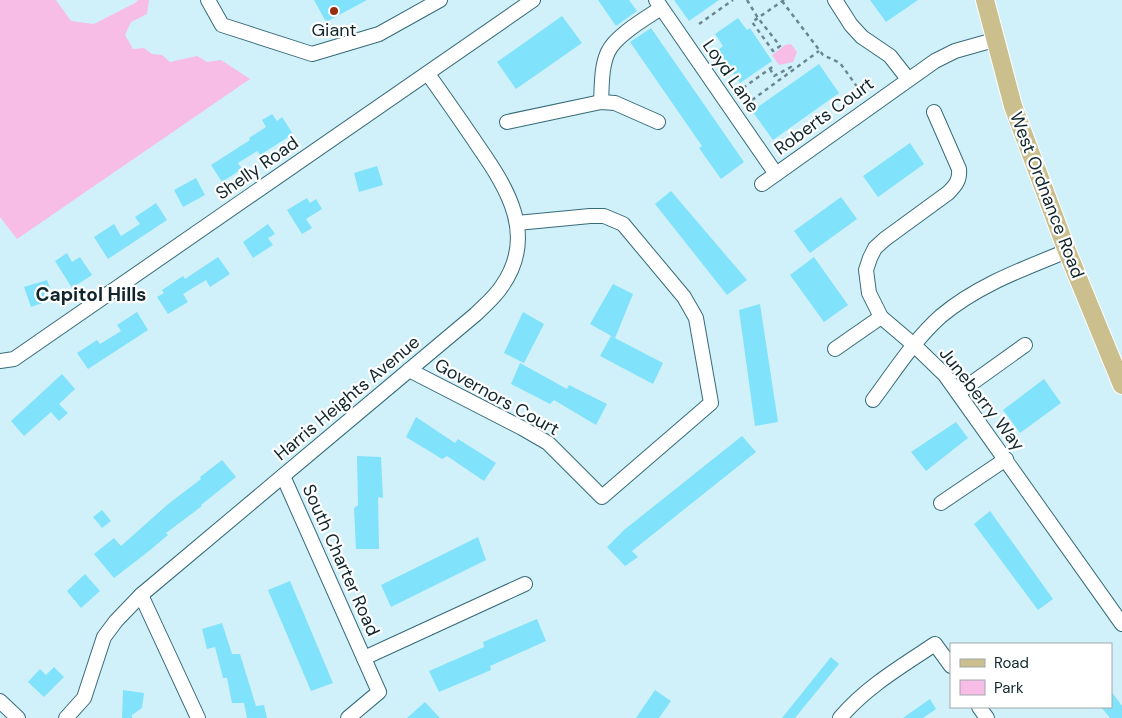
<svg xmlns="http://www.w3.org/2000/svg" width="1122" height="718" font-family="'DM Sans',sans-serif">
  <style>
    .green { fill: #f7bde7 }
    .building { fill: #80e2fb }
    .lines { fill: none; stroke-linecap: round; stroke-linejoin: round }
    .minor-casing { stroke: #366b79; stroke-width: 16 }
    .major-casing { stroke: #fff; stroke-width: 20 }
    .path { stroke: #6c868e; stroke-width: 2.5; stroke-dasharray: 4 4; stroke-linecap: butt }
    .minor { stroke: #fff; stroke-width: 14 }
    .major { stroke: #cbbf8d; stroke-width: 18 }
    .poi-dot { fill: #973010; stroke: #fff; stroke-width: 2 }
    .labels { text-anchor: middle; stroke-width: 4.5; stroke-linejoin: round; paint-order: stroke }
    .poi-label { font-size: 18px; fill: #10262c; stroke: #fff }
    .street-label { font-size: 18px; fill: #10262c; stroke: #fff }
    .neighbourhood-label { font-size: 19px; font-weight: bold; fill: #10262c; stroke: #fff }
  </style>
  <rect width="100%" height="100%" fill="#d1f1fa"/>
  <g class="green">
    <path d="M 0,0 L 56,0 L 71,21 L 94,24 L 135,3 L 138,0 L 149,0 L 147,14 L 131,22 L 125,35 L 133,49 L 144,48 L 152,54 L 162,55 L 170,62 L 197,56 L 207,62 L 221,60 L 250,79 L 17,239 L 0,217 Z"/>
    <path d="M 791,44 L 797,52 L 793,62 L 779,65 L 772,55 L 785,45 Z"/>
  </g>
  <g class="building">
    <path d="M 314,0 L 367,0 L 326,22 Z"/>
    <path d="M 598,0 L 629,0 L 637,11 L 616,26 Z"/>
    <path d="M 674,0 L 719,0 L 689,21 Z"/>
    <path d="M 870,0 L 918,0 L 886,22 Z"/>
    <path d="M 562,16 L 582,43 L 516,89 L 497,62 Z"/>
    <path d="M 738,18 L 747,30 L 750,28 L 772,61 L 740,83 L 718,50 L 723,46 L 715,34 Z"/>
    <path d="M 651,28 L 744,162 L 721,179 L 699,148 L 702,146 L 630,42 Z"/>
    <path d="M 819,64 L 839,93 L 773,140 L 752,111 Z"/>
    <path d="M 272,114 L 277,121 L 282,117 L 293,134 L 260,155 L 257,151 L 238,163 L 242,169 L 222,182 L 211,165 L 250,140 L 249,138 L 266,127 L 262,120 Z"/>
    <path d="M 910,143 L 924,164 L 878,197 L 863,176 Z"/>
    <path d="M 377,166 L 383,185 L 359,192 L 354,173 Z"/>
    <path d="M 196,178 L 205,195 L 183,207 L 174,190 Z"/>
    <path d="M 671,191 L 747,280 L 727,295 L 655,204 Z"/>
    <path d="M 841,197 L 857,219 L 810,253 L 794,231 Z"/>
    <path d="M 307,198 L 310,203 L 316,199 L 322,209 L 306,219 L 312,228 L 302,234 L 287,210 Z"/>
    <path d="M 156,203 L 167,220 L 108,259 L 94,237 L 114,224 L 121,236 L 140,224 L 135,217 Z"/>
    <path d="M 268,224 L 275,234 L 268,238 L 273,245 L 253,258 L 243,242 Z"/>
    <path d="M 67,253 L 72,262 L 80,257 L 92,275 L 72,288 L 55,261 Z"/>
    <path d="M 218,257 L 230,274 L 210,287 L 206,280 L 183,294 L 188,302 L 168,314 L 157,297 L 164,293 L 162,290 L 183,276 L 185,279 Z"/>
    <path d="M 814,257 L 848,305 L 824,322 L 790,275 Z"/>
    <path d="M 47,280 L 54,299 L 31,307 L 24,287 Z"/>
    <path d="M 613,284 L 633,294 L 615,338 L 590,324 Z"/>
    <path d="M 760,304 L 778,422 L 755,426 L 739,310 Z"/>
    <path d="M 137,312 L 148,330 L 88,369 L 77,353 L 97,340 L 100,344 L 121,331 L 117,325 Z"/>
    <path d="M 523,312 L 544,324 L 524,363 L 504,353 Z"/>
    <path d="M 611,336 L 663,363 L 653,384 L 600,356 Z"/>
    <path d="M 520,363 L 567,389 L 569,385 L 607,404 L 596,425 L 554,400 L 550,404 L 511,384 Z"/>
    <path d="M 62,374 L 75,389 L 59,404 L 68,413 L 59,421 L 51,412 L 24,436 L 11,421 Z"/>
    <path d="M 1044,379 L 1061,403 L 1020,433 L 1003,410 Z"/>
    <path d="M 416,417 L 455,443 L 458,439 L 496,463 L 484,481 L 447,456 L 442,459 L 406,437 Z"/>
    <path d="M 956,422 L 968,438 L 926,471 L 911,452 Z"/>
    <path d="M 742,436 L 756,452 L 632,551 L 638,557 L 625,566 L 607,547 L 624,530 Z"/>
    <path d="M 357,456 L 381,457 L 383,498 L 378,497 L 379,549 L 356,549 L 354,508 L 358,505 Z"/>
    <path d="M 222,460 L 236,477 L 201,505 L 202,506 L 166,533 L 168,535 L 149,551 L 114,578 L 94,554 L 114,538 L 121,546 L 167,505 L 201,479 L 200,477 Z"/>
    <path d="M 102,510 L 111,521 L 102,528 L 93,517 Z"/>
    <path d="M 990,511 L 1053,599 L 1038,610 L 974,524 Z"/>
    <path d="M 478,537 L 486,560 L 391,607 L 381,585 Z"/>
    <path d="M 85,574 L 100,591 L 81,608 L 67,591 Z"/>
    <path d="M 290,581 L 333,683 L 311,691 L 268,590 Z"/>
    <path d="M 537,619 L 546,641 L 490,666 L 491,670 L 439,692 L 429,671 L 484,647 L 483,642 Z"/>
    <path d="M 222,623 L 232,654 L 240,654 L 256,706 L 264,705 L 267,718 L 247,718 L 244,703 L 232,703 L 227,678 L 223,678 L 215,647 L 207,649 L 202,629 Z"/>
    <path d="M 831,657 L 839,664 L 795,718 L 782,718 Z"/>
    <path d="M 54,667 L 64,677 L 44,697 L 28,682 L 40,669 L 46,675 Z"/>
    <path d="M 123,690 L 144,693 L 142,708 L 132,715 L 132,718 L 122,718 Z"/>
    <path d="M 655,690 L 671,701 L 659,718 L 636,718 Z"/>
    <path d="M 1111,691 L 1122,706 L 1122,718 L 1110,718 L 1101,707 L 1111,707 Z"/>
    <path d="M 930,699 L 936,709 L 923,718 L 903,718 Z"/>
    <path d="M 425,702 L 440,718 L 407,718 Z"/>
  </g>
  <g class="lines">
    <defs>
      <g id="minor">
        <path d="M 208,0 L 222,25 L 312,54 L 379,34 L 440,0"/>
        <path d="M 656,0 L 776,174"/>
        <path d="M 835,0 L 851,25 L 862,37 L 890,56 L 908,79"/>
        <path d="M 601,102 C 602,86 601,67 608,52 C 615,36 646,18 661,8"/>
        <path d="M 934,112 L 959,169 C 960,180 956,185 948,193 L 885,239 L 875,248 L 870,258 L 866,270 L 869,293 L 881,317 L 914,345 L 945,375 L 1122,624"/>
        <path d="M 507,122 L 601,102 L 615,103 L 658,122"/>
        <path d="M 762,184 L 935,61 L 955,51 L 994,40"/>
        <path d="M 835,349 L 881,317"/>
        <path d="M 0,361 L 14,359 L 533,0"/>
        <path d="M 409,370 L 522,428 L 548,443 L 602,497 L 711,403 L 696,318 L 684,297 L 623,224 L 604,216 L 590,216 L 517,223"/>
        <path d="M 958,393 L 1025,345"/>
        <path d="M 873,400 C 894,372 914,340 941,316 C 978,285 1023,269 1067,251"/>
        <path d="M 283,476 L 379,692 L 348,718"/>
        <path d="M 941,503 L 1006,459"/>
        <path d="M 141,595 L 198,718"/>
        <path d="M 364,658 L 525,584"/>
        <path d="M 0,701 L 18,718"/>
        <path d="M 979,707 L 987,718"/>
        <path d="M 66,718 L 84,698 L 104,637 L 116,621 L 141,595 L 476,314 C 485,305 495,297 502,286 C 537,236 508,189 478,146 C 462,122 445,98 428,74"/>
        <path d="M 840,718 C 866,687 902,666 935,644 L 951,666"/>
      </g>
      <path id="major" d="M 985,0 L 1013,106 L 1067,251 L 1122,385"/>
    </defs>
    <use href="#minor" class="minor-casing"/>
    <use href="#major" class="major-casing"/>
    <g class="path">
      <path d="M 747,0 L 758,18 L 780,46 L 773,51 L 752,22 L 784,0"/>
      <path d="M 782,1 L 823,55 L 840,63 L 858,88"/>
      <path d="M 699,24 L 733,0"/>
      <path d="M 770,69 L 774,76 L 791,67 L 793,70"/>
      <path d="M 743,88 L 775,65"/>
      <path d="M 752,100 L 819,51"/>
    </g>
    <use href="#minor" class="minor"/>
    <use href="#major" class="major"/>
  </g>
  <circle class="poi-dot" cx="334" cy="11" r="5"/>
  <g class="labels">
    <g class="poi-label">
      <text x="334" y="36">Giant</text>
    </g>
    <g class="street-label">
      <text transform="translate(731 76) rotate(55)" y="6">Loyd Lane</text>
      <text transform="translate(824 116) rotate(-36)" y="6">Roberts Court</text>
      <text transform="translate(257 168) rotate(-35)" y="6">Shelly Road</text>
      <text transform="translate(1047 195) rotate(69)" y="6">West Ordnance Road</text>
      <text transform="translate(497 397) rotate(29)" y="6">Governors Court</text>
      <text transform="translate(347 398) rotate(-40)" y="6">Harris Heights Avenue</text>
      <text transform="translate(982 399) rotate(52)" y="6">Juneberry Way</text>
      <text transform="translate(341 560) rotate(66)" y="6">South Charter Road</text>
    </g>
    <g class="neighbourhood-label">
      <text x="91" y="301">Capitol Hills</text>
    </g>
  </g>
  <rect x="950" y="643" width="162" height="65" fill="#ffffff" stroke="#9fa8ab"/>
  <rect x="960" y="659" width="25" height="8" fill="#cbbf8d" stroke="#9fa8ab"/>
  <text x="994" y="668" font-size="15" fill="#10262c">Road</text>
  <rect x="960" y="680" width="25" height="15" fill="#f7bde7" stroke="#9fa8ab"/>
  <text x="994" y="693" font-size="15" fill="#10262c">Park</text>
</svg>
